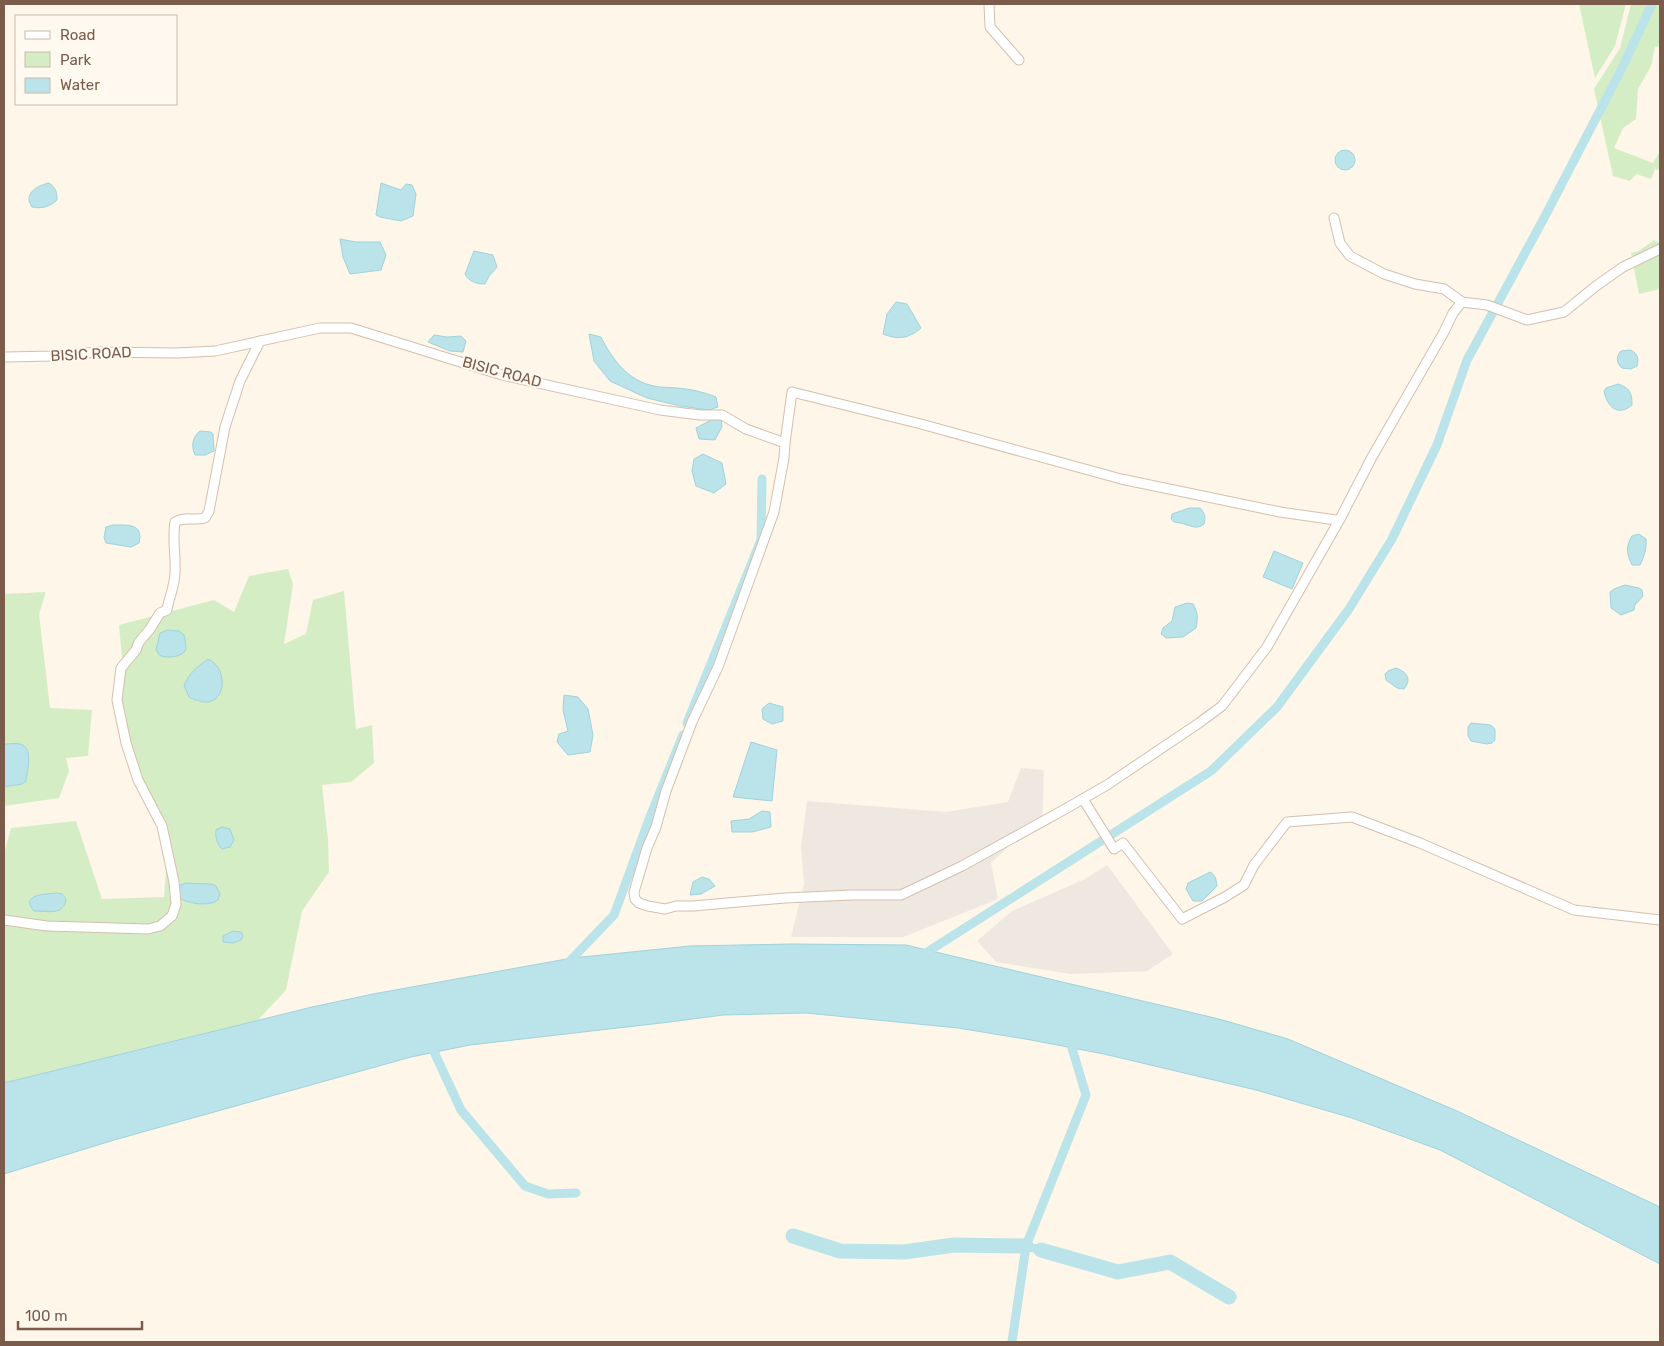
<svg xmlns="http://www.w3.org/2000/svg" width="1664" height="1346" font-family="Rubik,sans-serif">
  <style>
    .industrial { fill: #efe8e1 }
    .green { fill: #d5edc5; fill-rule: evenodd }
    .water { fill: #bae3ea; stroke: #9fd3dd }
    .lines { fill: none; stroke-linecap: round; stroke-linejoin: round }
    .canal { stroke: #bae3ea; stroke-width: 9 }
    .river { stroke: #bae3ea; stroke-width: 15 }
    .minor-casing { stroke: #d4bfaf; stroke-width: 11 }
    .minor { stroke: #fff; stroke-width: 9 }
    .labels { text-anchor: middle; stroke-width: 4; stroke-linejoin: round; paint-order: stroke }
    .street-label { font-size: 15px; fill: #7b5b49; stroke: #fff9f0 }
  </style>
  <rect width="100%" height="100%" fill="#fef6e8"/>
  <g class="industrial">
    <path d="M 1021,768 L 1044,770 L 1042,828 L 1011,844 L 991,863 L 998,899 L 903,937 L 791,937 L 804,884 L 801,847 L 807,801 L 946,812 L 1008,802 Z"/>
    <path d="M 1107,865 L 1173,954 L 1147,971 L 1071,974 L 996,962 L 977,941 L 1012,911 L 1085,879 Z"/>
  </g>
  <g class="green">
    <path d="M 1579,4 L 1626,4 L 1615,46 L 1595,78 Z"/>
    <path d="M 1631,4 L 1660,4 L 1660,43 L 1658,47 L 1655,47 L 1651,66 L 1638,89 L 1636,119 L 1623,128 L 1614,148 L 1653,163 L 1660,151 L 1660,169 L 1656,170 L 1653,164 L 1655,169 L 1651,179 L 1636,174 L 1630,181 L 1613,176 L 1594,89 L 1620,48 Z"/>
    <path d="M 1654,240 L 1660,243 L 1660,289 L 1639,294 L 1631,253 L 1639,251 Z"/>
    <path d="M 288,569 L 293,584 L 284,644 L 306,634 L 313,600 L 344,591 L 356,729 L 372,725 L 374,763 L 351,782 L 322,785 L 328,840 L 329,872 L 302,911 L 286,990 L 258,1020 L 4,1083 L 4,854 L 11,828 L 76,821 L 102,899 L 164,897 L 169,833 L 133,764 L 119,700 L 122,658 L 119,625 L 214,600 L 234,612 L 249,576 ZM 208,659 C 223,665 219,683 219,696 L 211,702 L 197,702 ZM 58,893 C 63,895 66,898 66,904 L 43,894 Z"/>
    <path d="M 46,592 L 39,614 L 50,708 L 92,710 L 88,756 L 66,758 L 69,771 L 59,798 L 4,806 L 4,787 L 22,784 L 21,744 L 4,744 L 4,594 Z"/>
  </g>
  <g class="water">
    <circle cx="1345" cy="160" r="10"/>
    <path d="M 49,183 C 56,188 57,192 57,200 C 49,207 42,209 32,207 C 23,194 36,186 49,183 Z"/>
    <path d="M 381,183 L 401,190 L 406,184 L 412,185 L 416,194 L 413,216 L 401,221 L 380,217 L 376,215 Z"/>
    <path d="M 340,239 L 356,242 L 380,242 L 386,255 L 381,270 L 350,274 L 343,257 Z"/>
    <path d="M 474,251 L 493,255 L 497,267 L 489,276 L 485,284 C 477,284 469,282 465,274 Z"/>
    <path d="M 896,302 L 907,304 L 921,328 C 908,339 898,340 883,334 L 887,314 Z"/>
    <path d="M 589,334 L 601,337 C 612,359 628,381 654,386 C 661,388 670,387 677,388 C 691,389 703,392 716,397 L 718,407 L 709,410 L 680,406 L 647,398 L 610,381 L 594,361 Z"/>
    <path d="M 434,335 L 447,337 L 461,336 L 466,341 L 463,352 L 450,351 L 428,342 Z"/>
    <path d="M 1630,350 C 1638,353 1639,359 1637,366 L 1631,369 L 1622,368 C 1616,363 1616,356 1621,351 Z"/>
    <path d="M 1618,384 C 1630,388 1632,393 1632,405 C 1618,417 1607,407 1604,391 L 1606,388 Z"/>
    <path d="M 721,418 L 722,427 L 715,440 L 699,439 L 696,428 L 713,419 Z"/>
    <path d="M 200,431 L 211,432 L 213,434 L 214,451 L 205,455 L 195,455 C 191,447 192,437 200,431 Z"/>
    <path d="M 703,454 L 722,463 L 726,484 L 714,493 L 696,486 L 692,471 L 694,459 Z"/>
    <path d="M 1189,508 L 1200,508 C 1205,513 1206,518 1204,524 C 1197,529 1195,527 1187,525 C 1183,523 1178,523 1174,522 L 1171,519 L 1172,514 Z"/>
    <path d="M 113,525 C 127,525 144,523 139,543 L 131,547 L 106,543 L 104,537 L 106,527 Z"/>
    <path d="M 1639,534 L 1646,539 C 1647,548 1644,557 1640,565 L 1632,565 C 1627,554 1625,547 1632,536 Z"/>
    <path d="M 1274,551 L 1303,563 L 1292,589 L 1263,577 Z"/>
    <path d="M 1625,585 L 1639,588 L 1642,590 L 1643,596 L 1635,605 L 1634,610 L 1621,615 L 1611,608 L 1610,592 L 1614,589 Z"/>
    <path d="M 1187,603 L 1193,604 C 1198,612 1198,618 1196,628 L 1183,637 L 1166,638 L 1161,634 L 1163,628 L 1172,621 L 1175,607 Z"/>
    <path d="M 168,630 L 179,631 L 184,635 C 185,639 187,648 185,651 C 182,657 167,658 161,656 C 158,655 158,652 156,650 L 160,633 Z"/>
    <path d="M 208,659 C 231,668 227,718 189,697 L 184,686 C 189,673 197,667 208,659 Z"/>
    <path d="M 1396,668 C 1407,672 1412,679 1404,689 L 1397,688 L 1386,680 L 1385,674 L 1388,671 Z"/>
    <path d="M 564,695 L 578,697 L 588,709 L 593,735 L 590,752 L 568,755 L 557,742 L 559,734 L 568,731 L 563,710 Z"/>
    <path d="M 769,703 L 783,707 L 783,721 L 772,724 L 763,719 L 762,709 Z"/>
    <path d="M 1471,723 L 1491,725 L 1495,729 L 1495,740 L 1492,743 L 1487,744 L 1471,741 L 1468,736 L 1468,727 Z"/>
    <path d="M 751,742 L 777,750 L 772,801 L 733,797 Z"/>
    <path d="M 4,744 C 9,744 15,743 20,744 C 34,747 27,771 26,781 L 22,784 L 4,787 Z"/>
    <path d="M 762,811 L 770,812 L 771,827 L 752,832 L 732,832 L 731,821 L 749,819 Z"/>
    <path d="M 222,827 L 230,829 L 234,840 L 230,847 L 222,849 C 217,844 215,837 216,830 Z"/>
    <path d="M 1210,872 C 1216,875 1216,880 1217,886 L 1202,901 L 1193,901 L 1186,889 L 1188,883 Z"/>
    <path d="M 702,877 L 709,879 L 715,886 L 701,894 L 690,895 L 693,882 Z"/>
    <path d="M 186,883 L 211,884 L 216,886 L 220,894 L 218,900 C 209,907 187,904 178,897 L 178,886 Z"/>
    <path d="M 57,893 L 62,894 L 66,899 C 65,916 46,911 34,911 C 19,894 47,894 57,893 Z"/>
    <path d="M 233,931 L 241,932 L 243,936 L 241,940 L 233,943 L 223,942 L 223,936 Z"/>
    <path d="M 792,944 L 906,945 L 1219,1019 L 1288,1039 L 1457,1111 L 1660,1207 L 1660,1264 L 1440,1150 L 1352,1118 L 1256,1090 L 1104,1054 L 1031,1040 L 958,1028 L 806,1013 L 723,1015 L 670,1022 L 470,1045 L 411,1057 L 114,1140 L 4,1174 L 4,1083 L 312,1007 L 373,994 L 572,958 L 690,946 Z"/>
  </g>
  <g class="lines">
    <g class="canal">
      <path d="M 687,723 L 761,540 L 762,479"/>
      <path d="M 921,956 L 1211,771 L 1277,707 L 1349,609 L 1392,539 L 1437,445 L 1467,360 L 1544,218 L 1621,70 L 1652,4"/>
      <path d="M 564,967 L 614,915 L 648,822 L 683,735"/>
      <path d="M 429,1041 L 461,1110 L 525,1186 L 548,1194 L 576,1193"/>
      <path d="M 1041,1250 L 1026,1246 L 1086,1095 L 1072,1048 L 1071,1035"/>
      <path d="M 1012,1342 L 1026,1246"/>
    </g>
    <g class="river">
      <path d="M 793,1236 L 840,1251 L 904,1252 L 954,1245 L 1026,1246"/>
      <path d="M 1041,1250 L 1118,1272 L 1170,1262 L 1229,1297"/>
    </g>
    <defs>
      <g id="minor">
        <path d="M 989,4 L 990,27 L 1019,60"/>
        <path d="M 1334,218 L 1340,243 L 1350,256 L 1384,274 L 1415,284 L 1444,289 L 1462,302 L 1487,305 L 1527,320 L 1564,312 L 1596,286 L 1623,267 L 1660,249"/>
        <path d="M 4,357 L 56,356 L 97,352 L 177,353 L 215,351 L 320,328 L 351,328 L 502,375 L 660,410 L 700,415 L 722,415 L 746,429 L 785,443 L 792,392 L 921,424 L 1121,479 L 1280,512 L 1336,520 L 1340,519"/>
        <path d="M 785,443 L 784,458 L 774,512 L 718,667 L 692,722 L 666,791 L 656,827 L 647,848 L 634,892 L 635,899 L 639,903 L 648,906 L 665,909 L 676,906 L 693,906 L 785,898 L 852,895 L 901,895 L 962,866 L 1067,808 L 1107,785 L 1199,723 L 1222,706 L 1267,647 L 1340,519 L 1372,457 L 1444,332 L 1453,313 L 1462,302"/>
        <path d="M 1083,799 L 1114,849 L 1123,843 L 1182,919 L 1225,897 L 1244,885 L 1254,865 L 1287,822 L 1352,817 L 1420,843 L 1574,910 L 1660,920"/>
        <path d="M 4,920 L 47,926 L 148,929 L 160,926 L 172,916 L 176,904 L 174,882 L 162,826 L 138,780 L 126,743 L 117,700 L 121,668 L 136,650 L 139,642 L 150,629 L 160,613 L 167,610 C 169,597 175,586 175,572 C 176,555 172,539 175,522 C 184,516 195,521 205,518 L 209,511 L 225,427 L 240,381 L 260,341"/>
      </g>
    </defs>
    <use href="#minor" class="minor-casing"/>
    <use href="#minor" class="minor"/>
  </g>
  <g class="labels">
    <g class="street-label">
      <text transform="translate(91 354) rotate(-3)" y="5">BISIC ROAD</text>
      <text transform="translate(502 372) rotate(15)" y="5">BISIC ROAD</text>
    </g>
  </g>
  <rect width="1664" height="1346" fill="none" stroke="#7b5b49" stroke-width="10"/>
  <rect x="15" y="15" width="162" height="90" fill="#fff9f0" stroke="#cabaad"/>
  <rect x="25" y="31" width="25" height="8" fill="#ffffff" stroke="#cabaad"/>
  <text x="60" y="40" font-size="15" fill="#7b5b49">Road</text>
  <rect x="25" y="52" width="25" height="15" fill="#d5edc5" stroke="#cabaad"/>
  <text x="60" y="65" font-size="15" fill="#7b5b49">Park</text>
  <rect x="25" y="78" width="25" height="15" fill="#bae3ea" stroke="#cabaad"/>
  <text x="60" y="90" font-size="15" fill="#7b5b49">Water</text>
  <path d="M18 1321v8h124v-8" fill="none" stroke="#7b5b49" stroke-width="2.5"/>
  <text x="25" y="1321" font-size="15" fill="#7b5b49" stroke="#fff9f0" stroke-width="4" paint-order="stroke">100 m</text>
</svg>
